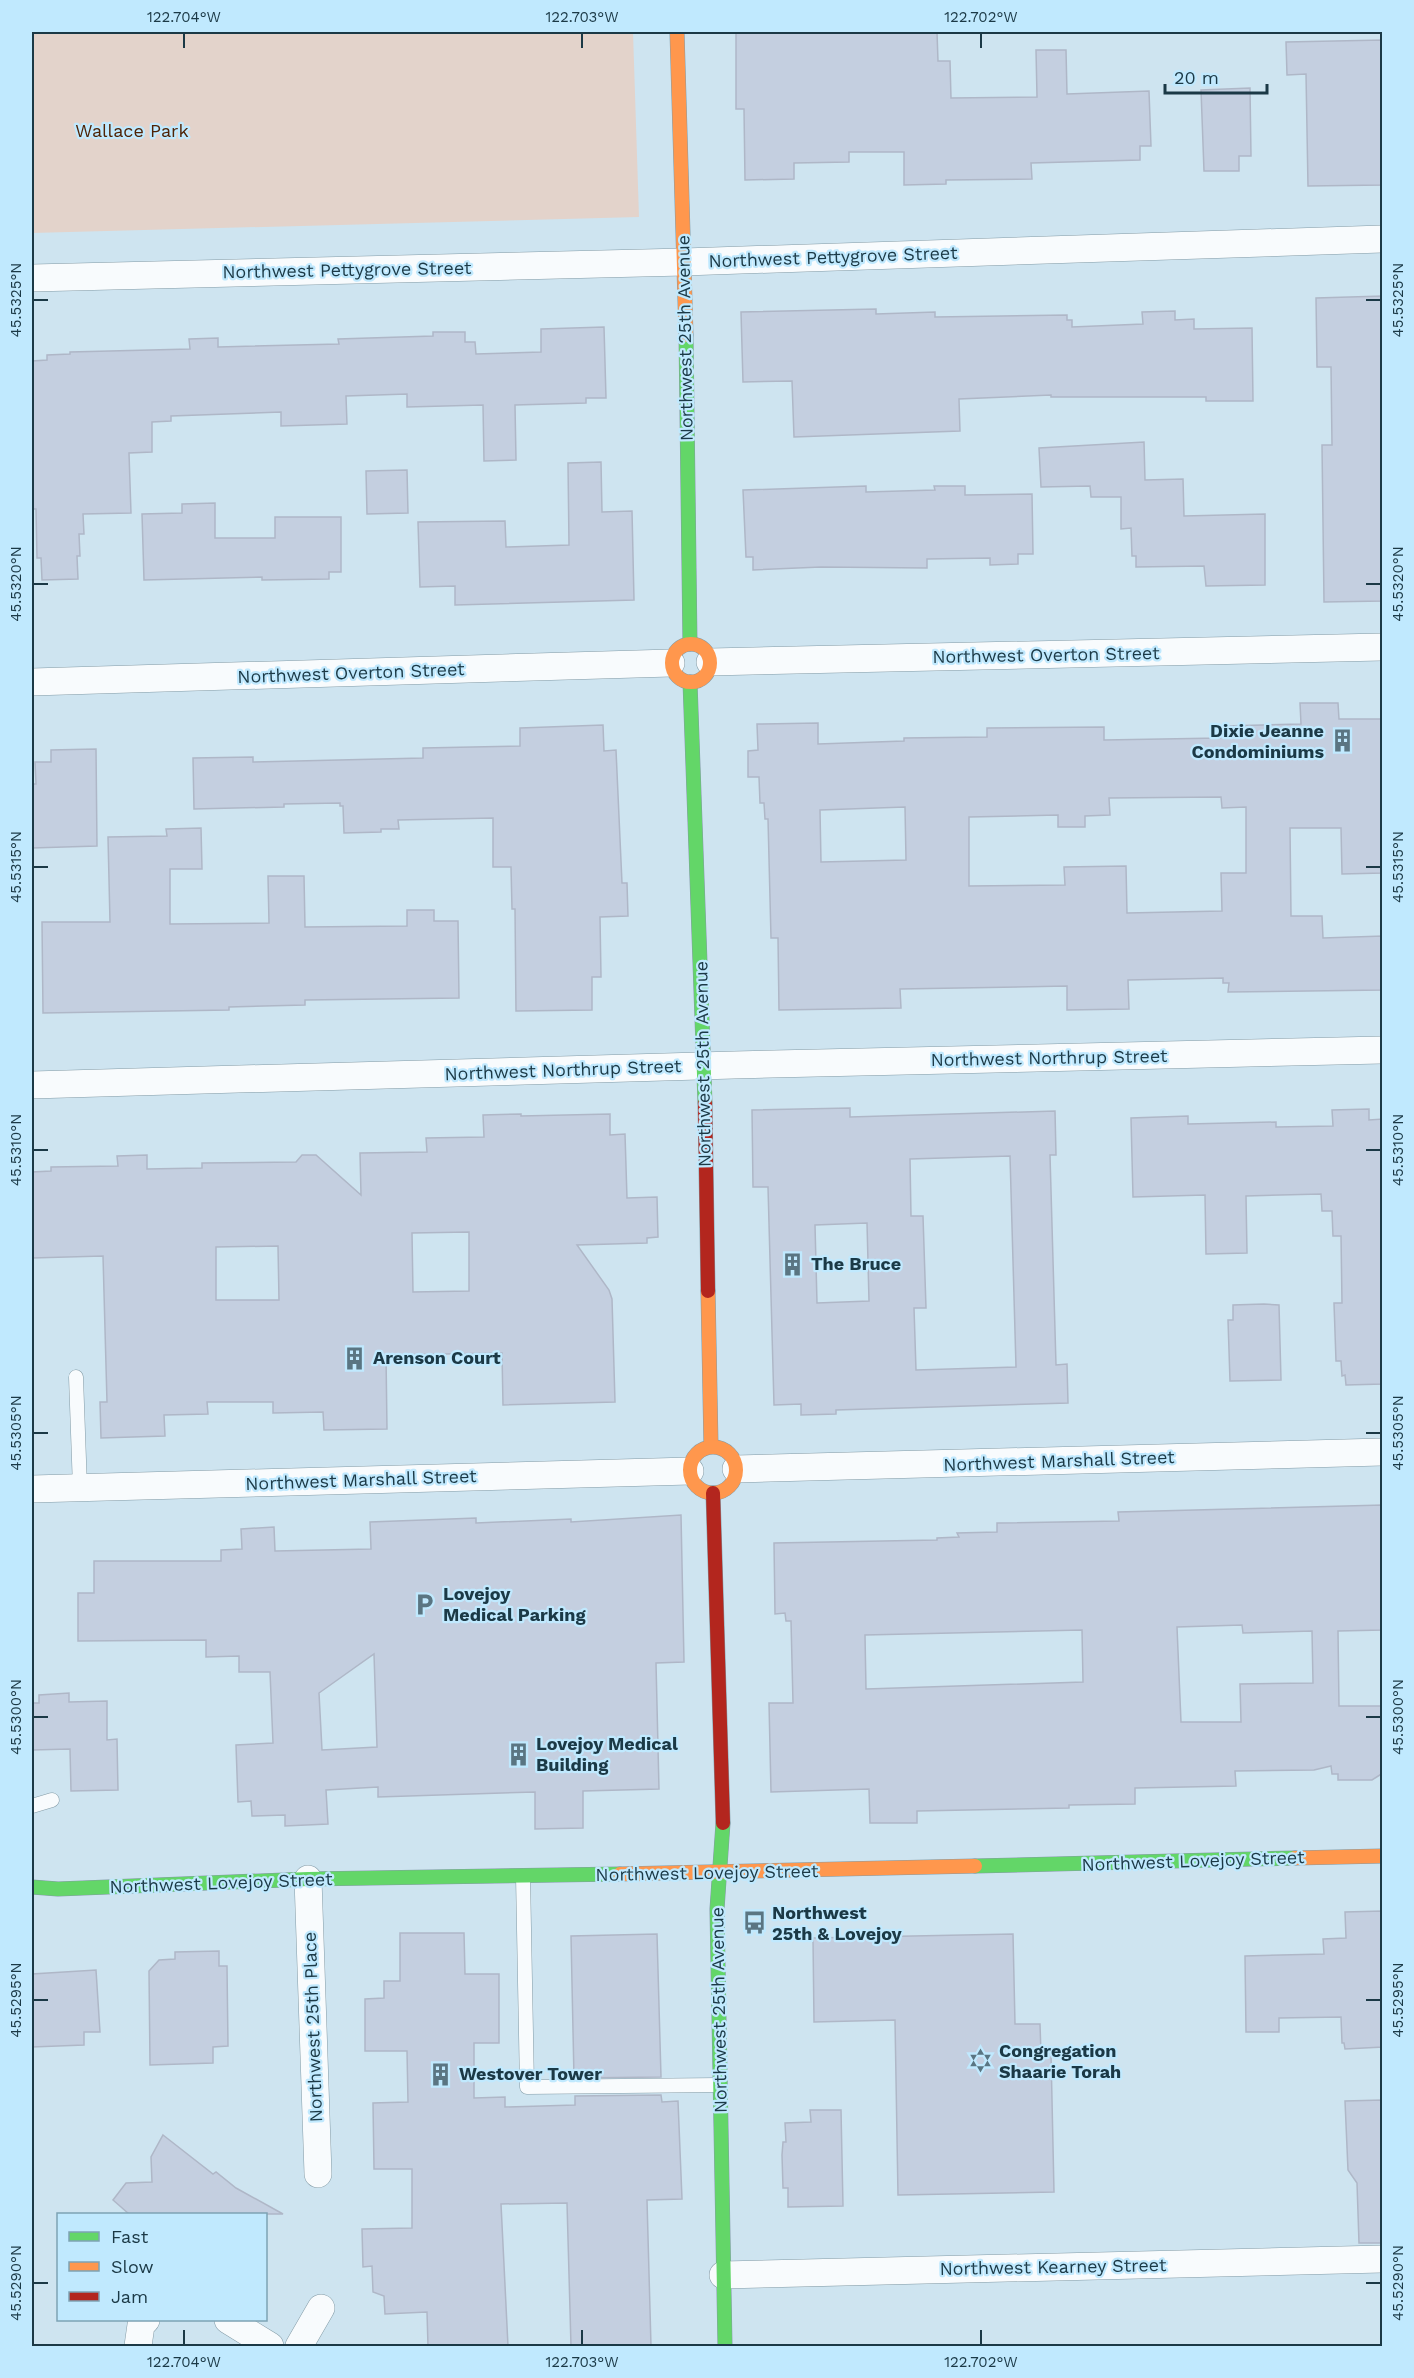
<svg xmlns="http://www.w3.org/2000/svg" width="1414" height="2378" font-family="'Work Sans',sans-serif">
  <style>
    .green { fill: #e3d3cb }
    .building { fill: #c4cfe0; stroke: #afb7c7; stroke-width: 1.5; fill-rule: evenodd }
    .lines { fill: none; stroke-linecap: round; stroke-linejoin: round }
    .lane-casing { stroke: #839ba6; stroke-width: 15 }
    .street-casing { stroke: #839ba6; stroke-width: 28 }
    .fast-casing { stroke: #839ba6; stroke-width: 15 }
    .slow-casing { stroke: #839ba6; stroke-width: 15 }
    .jam-casing { stroke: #839ba6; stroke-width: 15 }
    .lane { stroke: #f8fbfd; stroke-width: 14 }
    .street { stroke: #f8fbfd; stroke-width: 27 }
    .fast { stroke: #63d668; stroke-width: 14 }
    .slow { stroke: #ff974d; stroke-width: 14 }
    .jam { stroke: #b3261e; stroke-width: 14 }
    .ticks { fill: none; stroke: #1b3946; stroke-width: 2 }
    .labels { text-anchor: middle; stroke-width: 4.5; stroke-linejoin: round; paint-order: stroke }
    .park-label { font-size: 18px; fill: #4f2204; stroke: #c0e9fe }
    .street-label { font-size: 18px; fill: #1b3946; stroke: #c0e9fe }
    .poi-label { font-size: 18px; font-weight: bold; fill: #1b3946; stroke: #c0e9fe; text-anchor: start }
    .neatline { fill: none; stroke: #1b3946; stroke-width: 2 }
    .ticks-label { font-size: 15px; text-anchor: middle; fill: #1b3946 }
  </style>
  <rect width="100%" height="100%" fill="#cee4f0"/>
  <path class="green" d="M 32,32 L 633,32 L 639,217 L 32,233 Z"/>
  <g class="building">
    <path d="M 736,32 L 937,32 L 938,61 L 950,61 L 951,98 L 1037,97 L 1036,50 L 1066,50 L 1067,94 L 1149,91 L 1151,146 L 1140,146 L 1140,160 L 1031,163 L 1032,179 L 946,180 L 946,184 L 904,185 L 904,152 L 849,152 L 849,162 L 794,163 L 794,179 L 745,180 L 744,109 L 736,109 Z"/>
    <path d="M 1383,40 L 1383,185 L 1308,186 L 1306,74 L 1287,75 L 1286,42 Z"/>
    <path d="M 1250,88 L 1251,156 L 1239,156 L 1239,171 L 1204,171 L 1201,90 Z"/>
    <path d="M 1383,296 L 1383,601 L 1324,602 L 1322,445 L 1332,445 L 1331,367 L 1317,367 L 1316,298 Z"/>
    <path d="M 876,309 L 876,314 L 935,312 L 935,317 L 1067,315 L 1067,320 L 1072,320 L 1072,327 L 1143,324 L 1142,312 L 1175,311 L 1175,320 L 1194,319 L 1194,329 L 1252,328 L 1253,401 L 1206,401 L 1206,397 L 1051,397 L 1051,395 L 959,399 L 960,431 L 794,437 L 792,381 L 743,382 L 741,312 Z"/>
    <path d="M 604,327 L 606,398 L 586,398 L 586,403 L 515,405 L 516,460 L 484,461 L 483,405 L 407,407 L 407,394 L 346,396 L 347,424 L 281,426 L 281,412 L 171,416 L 171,421 L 152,422 L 152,452 L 129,453 L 131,513 L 83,514 L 84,534 L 79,534 L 80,556 L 77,556 L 78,579 L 42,580 L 41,558 L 37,558 L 36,509 L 32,509 L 32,361 L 47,360 L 47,355 L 70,354 L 70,352 L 190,349 L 189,339 L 218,338 L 218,347 L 339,344 L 338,339 L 433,336 L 433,332 L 465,332 L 465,342 L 475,342 L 476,354 L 541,352 L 541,329 Z"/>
    <path d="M 1144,442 L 1145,480 L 1183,479 L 1184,516 L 1265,514 L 1265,585 L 1206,586 L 1204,566 L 1136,567 L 1136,556 L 1132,556 L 1131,528 L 1121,529 L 1121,497 L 1091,497 L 1090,486 L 1041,487 L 1039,448 Z"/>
    <path d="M 601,462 L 602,512 L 632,511 L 634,600 L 455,605 L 455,586 L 420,587 L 418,522 L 505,521 L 506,547 L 569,545 L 568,463 Z"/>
    <path d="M 407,470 L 408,513 L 367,514 L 366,471 Z"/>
    <path d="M 866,486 L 866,492 L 935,490 L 934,486 L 965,486 L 965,495 L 1032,494 L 1033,554 L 1018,554 L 1018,564 L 990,565 L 990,558 L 927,559 L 927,568 L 821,567 L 753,570 L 753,557 L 746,557 L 743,490 Z"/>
    <path d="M 215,503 L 215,538 L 275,538 L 275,517 L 341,517 L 341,572 L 329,572 L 329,579 L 262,580 L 262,577 L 144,580 L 142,514 L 182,513 L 182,504 Z"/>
    <path d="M 1300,703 L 1338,703 L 1339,719 L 1383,719 L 1383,873 L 1342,874 L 1341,828 L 1290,828 L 1291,916 L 1322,916 L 1323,938 L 1383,936 L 1383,990 L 1228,992 L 1229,983 L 1223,983 L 1223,978 L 1128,980 L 1129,1009 L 1067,1010 L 1067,986 L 900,989 L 901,1008 L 779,1010 L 778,938 L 771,938 L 768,819 L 765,819 L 764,803 L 760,803 L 759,777 L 748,777 L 748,751 L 758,750 L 757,724 L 818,723 L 818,744 L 904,741 L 904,738 L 987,737 L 987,728 L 1104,727 L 1104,740 L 1220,738 L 1220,733 L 1226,733 L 1225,726 L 1301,724 ZM 1221,797 L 1222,808 L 1246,807 L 1246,873 L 1221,873 L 1222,911 L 1127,913 L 1126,866 L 1064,867 L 1065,885 L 969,886 L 969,817 L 1058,815 L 1058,827 L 1085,827 L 1085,816 L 1110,815 L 1109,798 ZM 905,807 L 906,860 L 821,862 L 820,810 Z"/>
    <path d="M 603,725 L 604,751 L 616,750 L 622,883 L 627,883 L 628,916 L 600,917 L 601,977 L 592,977 L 592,1010 L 516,1011 L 515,909 L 512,909 L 511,867 L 493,867 L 493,818 L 398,820 L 399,829 L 381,829 L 381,832 L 344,833 L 343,806 L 340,806 L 340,803 L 284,804 L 284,807 L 194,809 L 193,758 L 253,757 L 253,762 L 423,758 L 423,748 L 520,746 L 520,728 Z"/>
    <path d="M 96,749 L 97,846 L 32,848 L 32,784 L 36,784 L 35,762 L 51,762 L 51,750 Z"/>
    <path d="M 201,828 L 202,869 L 170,869 L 170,924 L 269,923 L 268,876 L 304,876 L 305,927 L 407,926 L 407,910 L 434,910 L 434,921 L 458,921 L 459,998 L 305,1000 L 305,1005 L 229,1007 L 229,1010 L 43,1013 L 42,922 L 110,922 L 108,837 L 167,836 L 166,829 Z"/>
    <path d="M 850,1108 L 850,1117 L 1055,1111 L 1056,1155 L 1050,1155 L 1056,1365 L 1067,1364 L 1068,1403 L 836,1410 L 836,1414 L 801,1415 L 801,1404 L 774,1405 L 768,1187 L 753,1187 L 752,1110 ZM 1010,1156 L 1016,1367 L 916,1370 L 914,1308 L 926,1308 L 923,1216 L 911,1216 L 910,1159 ZM 867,1223 L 869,1301 L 817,1303 L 815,1225 Z"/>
    <path d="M 1369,1109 L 1369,1120 L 1383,1119 L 1383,1384 L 1346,1385 L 1345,1375 L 1342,1376 L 1341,1361 L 1336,1361 L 1334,1303 L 1342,1303 L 1341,1236 L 1333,1236 L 1332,1211 L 1322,1211 L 1321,1194 L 1246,1196 L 1247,1253 L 1206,1254 L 1205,1195 L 1133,1197 L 1131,1118 L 1188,1116 L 1188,1124 L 1276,1122 L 1276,1127 L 1333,1126 L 1332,1110 Z"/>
    <path d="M 521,1114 L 521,1116 L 610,1114 L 610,1135 L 625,1134 L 627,1198 L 657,1197 L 658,1237 L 647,1238 L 647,1243 L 577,1245 L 609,1290 L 612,1299 L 615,1402 L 503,1405 L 502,1353 L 386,1355 L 387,1429 L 324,1430 L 323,1412 L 273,1413 L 273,1402 L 207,1402 L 208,1414 L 164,1415 L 165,1436 L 101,1438 L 100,1402 L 107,1402 L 103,1256 L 32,1258 L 32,1172 L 51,1171 L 51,1167 L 118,1166 L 117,1156 L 147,1155 L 147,1169 L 202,1168 L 202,1163 L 296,1162 L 302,1155 L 316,1155 L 361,1195 L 360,1153 L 427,1152 L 426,1138 L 484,1137 L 483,1115 ZM 469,1232 L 469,1291 L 413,1292 L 412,1233 ZM 278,1246 L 279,1300 L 216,1300 L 216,1247 Z"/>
    <path d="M 1264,1304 L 1279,1305 L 1281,1380 L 1230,1381 L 1228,1320 L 1233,1320 L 1233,1305 Z"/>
    <path d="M 1383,1505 L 1383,1630 L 1338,1631 L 1339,1706 L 1383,1706 L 1383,1773 L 1372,1780 L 1338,1780 L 1338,1774 L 1332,1774 L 1331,1766 L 1314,1770 L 1235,1771 L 1236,1786 L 1135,1788 L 1135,1804 L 1069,1805 L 1069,1808 L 917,1811 L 917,1823 L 870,1823 L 869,1789 L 771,1792 L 769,1703 L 793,1703 L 791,1621 L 786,1621 L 785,1613 L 775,1614 L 774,1543 L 937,1540 L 937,1538 L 959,1537 L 957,1533 L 997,1532 L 997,1523 L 1119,1521 L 1118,1512 ZM 1242,1625 L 1243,1633 L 1312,1631 L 1313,1683 L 1240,1684 L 1241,1722 L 1181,1722 L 1177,1627 ZM 1082,1630 L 1083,1682 L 866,1689 L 865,1635 Z"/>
    <path d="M 681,1515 L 684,1662 L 656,1663 L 659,1789 L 583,1791 L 583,1828 L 535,1829 L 535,1792 L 378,1797 L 378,1787 L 326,1790 L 328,1824 L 285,1826 L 285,1815 L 252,1816 L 251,1801 L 238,1802 L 236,1745 L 273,1743 L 270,1672 L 239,1672 L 239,1656 L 206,1657 L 206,1640 L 78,1641 L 78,1593 L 94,1593 L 94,1561 L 221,1561 L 221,1550 L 242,1549 L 241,1529 L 274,1527 L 275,1551 L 371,1549 L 370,1522 L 476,1518 L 476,1523 L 571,1519 L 571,1522 ZM 374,1654 L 377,1747 L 322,1750 L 319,1693 Z"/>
    <path d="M 69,1693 L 69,1702 L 107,1701 L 107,1740 L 117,1739 L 118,1790 L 71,1791 L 70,1749 L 32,1750 L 32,1703 L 39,1703 L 39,1695 Z"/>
    <path d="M 1383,1911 L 1383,2047 L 1345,2049 L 1344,2043 L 1342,2043 L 1341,2017 L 1279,2018 L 1279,2032 L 1246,2032 L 1245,1956 L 1324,1954 L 1323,1939 L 1346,1938 L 1345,1912 Z"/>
    <path d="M 400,1933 L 464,1933 L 465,1974 L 499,1974 L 499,2043 L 474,2043 L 474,2098 L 505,2097 L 505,2107 L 575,2105 L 575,2096 L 661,2095 L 662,2102 L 678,2101 L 682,2199 L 647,2200 L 651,2346 L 571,2346 L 567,2203 L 501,2204 L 508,2346 L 428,2346 L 427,2312 L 385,2314 L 384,2296 L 373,2292 L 372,2266 L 363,2267 L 362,2229 L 412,2228 L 412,2169 L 374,2169 L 373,2103 L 408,2102 L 407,2051 L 365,2051 L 365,1999 L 384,1998 L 384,1981 L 400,1981 Z"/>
    <path d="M 657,1934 L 661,2077 L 574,2078 L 571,1936 Z"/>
    <path d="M 1013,1934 L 1015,2024 L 1040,2024 L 1041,2054 L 1051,2054 L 1054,2192 L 898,2195 L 895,2020 L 814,2022 L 813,1938 Z"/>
    <path d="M 219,1951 L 219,1966 L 227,1966 L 228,2046 L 213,2047 L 213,2063 L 150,2065 L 149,1971 L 159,1960 L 175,1959 L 175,1952 Z"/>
    <path d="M 96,1970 L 100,2032 L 84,2032 L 84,2045 L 32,2047 L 32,1974 Z"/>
    <path d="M 1383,2100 L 1383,2243 L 1359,2243 L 1357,2183 L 1348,2170 L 1345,2101 Z"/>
    <path d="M 810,2110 L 841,2110 L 843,2206 L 788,2207 L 788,2188 L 783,2188 L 782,2155 L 783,2142 L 786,2142 L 785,2123 L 811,2122 Z"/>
    <path d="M 163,2135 L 213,2174 L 216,2172 L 236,2188 L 283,2214 L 129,2214 L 113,2200 L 126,2183 L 152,2182 L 151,2157 Z"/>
  </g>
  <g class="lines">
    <defs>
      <g id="lane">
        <path d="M 76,1377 L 80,1488"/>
        <path d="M 32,1806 L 52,1800"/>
        <path d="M 523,1876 L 527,2087 L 719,2085"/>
      </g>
      <g id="street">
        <path d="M 32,278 L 684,262 L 1382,239"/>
        <path d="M 710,662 L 1382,647"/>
        <path d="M 32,682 L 671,663"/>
        <path d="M 32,1085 L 734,1065 L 1382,1050"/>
        <path d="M 736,1469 L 1382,1452"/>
        <path d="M 32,1489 L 690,1471"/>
        <path d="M 308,1879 L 318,2174"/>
        <path d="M 723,2275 L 1382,2259"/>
        <path d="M 228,2320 L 270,2346"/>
        <path d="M 138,2346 L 141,2325 L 146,2320"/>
        <path d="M 299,2346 L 321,2308"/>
      </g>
      <g id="fast">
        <path d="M 686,335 L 690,644"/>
        <path d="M 690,682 L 705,1103"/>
        <path d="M 723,1823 L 717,1909 L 725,2346"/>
        <path d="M 975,1866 L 1295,1858"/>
        <path d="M 32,1887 L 58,1889 L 308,1879 L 620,1874"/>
      </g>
      <g id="slow">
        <path d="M 677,32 L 686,335"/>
        <circle cx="691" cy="663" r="19"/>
        <path d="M 708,1291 L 711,1446"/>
        <circle cx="713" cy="1470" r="23"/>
        <path d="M 1295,1858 L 1382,1856"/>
        <path d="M 620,1874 L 975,1866"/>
      </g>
      <g id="jam">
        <path d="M 705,1103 L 708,1291"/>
        <path d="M 713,1493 L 723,1823"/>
      </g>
    </defs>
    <use href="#lane" class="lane-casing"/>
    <use href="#street" class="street-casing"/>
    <use href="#fast" class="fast-casing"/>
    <use href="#slow" class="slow-casing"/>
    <use href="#jam" class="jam-casing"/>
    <use href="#lane" class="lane"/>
    <use href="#street" class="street"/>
    <use href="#fast" class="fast"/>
    <use href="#slow" class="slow"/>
    <use href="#jam" class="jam"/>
  </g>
  <path class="ticks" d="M 184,33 L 184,48M 582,33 L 582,48M 981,33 L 981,48M 33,300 L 48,300M 1366,300 L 1381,300M 33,584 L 48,584M 1366,584 L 1381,584M 33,867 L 48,867M 1366,867 L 1381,867M 33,1150 L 48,1150M 1366,1150 L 1381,1150M 33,1433 L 48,1433M 1366,1433 L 1381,1433M 33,1717 L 48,1717M 1366,1717 L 1381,1717M 33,2000 L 48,2000M 1366,2000 L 1381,2000M 33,2283 L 48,2283M 1366,2283 L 1381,2283M 184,2330 L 184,2345M 582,2330 L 582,2345M 981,2330 L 981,2345"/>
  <defs>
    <symbol id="building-bare" viewBox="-9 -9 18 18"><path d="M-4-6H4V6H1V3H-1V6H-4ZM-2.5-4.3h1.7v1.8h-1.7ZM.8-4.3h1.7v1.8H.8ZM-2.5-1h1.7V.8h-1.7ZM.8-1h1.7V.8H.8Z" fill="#5a7582" stroke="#c0e9fe" stroke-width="2.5" paint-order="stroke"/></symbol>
    <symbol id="parking-bare" viewBox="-9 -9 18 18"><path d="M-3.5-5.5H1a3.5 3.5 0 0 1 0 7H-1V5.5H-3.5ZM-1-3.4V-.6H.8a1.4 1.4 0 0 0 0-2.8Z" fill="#5a7582" stroke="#c0e9fe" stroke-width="2.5" paint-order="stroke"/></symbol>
    <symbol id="bus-bare" viewBox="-9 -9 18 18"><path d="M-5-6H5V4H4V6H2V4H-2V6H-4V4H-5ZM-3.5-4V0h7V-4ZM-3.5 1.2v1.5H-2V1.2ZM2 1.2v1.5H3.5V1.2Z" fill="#5a7582" stroke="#c0e9fe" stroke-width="2.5" paint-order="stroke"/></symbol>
    <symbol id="synagogue-bare" viewBox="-9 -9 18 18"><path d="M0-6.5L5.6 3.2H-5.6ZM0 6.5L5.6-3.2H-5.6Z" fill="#5a7582" stroke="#c0e9fe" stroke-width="2.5" paint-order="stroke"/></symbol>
  </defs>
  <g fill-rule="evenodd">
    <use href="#building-bare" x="1326" y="724" width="33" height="33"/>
    <use href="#building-bare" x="776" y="1248" width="33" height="33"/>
    <use href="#building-bare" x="338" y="1342" width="33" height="33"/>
    <use href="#parking-bare" x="408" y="1588" width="33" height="33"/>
    <use href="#building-bare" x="502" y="1738" width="33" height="33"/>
    <use href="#bus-bare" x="738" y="1906" width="33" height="33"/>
    <use href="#synagogue-bare" x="964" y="2044" width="33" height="33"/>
    <use href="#building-bare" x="424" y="2058" width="33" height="33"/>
  </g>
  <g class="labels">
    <g class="park-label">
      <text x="132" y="137">Wallace Park</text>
    </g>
    <g class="street-label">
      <text transform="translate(833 257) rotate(-2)" y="6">Northwest Pettygrove Street</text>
      <text transform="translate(347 270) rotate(-1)" y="6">Northwest Pettygrove Street</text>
      <text transform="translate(685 338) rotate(-91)" y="6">Northwest 25th Avenue</text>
      <text transform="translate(1046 655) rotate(-1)" y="6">Northwest Overton Street</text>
      <text transform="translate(351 673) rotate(-2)" y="6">Northwest Overton Street</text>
      <text transform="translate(1049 1058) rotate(-1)" y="6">Northwest Northrup Street</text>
      <text transform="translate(703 1064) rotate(-91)" y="6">Northwest 25th Avenue</text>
      <text transform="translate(563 1070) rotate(-2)" y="6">Northwest Northrup Street</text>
      <text transform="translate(1059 1461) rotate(-2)" y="6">Northwest Marshall Street</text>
      <text transform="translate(361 1480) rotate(-2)" y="6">Northwest Marshall Street</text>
      <text transform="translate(1193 1861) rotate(-2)" y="6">Northwest Lovejoy Street</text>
      <text transform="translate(707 1873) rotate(-1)" y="6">Northwest Lovejoy Street</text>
      <text transform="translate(221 1883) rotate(-2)" y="6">Northwest Lovejoy Street</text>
      <text transform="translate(719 2010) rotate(-91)" y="6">Northwest 25th Avenue</text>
      <text transform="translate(313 2027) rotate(-92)" y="6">Northwest 25th Place</text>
      <text transform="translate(1053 2267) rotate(-1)" y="6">Northwest Kearney Street</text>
    </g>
    <g class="poi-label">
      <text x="1324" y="737" text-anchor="end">Dixie Jeanne<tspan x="1324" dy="21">Condominiums</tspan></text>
      <text x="811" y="1270">The Bruce</text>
      <text x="373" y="1364">Arenson Court</text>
      <text x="443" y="1600">Lovejoy<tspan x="443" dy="21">Medical Parking</tspan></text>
      <text x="536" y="1750">Lovejoy Medical<tspan x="536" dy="21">Building</tspan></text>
      <text x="772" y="1919">Northwest<tspan x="772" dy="21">25th &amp; Lovejoy</tspan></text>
      <text x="999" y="2057">Congregation<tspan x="999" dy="21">Shaarie Torah</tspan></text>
      <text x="459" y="2080">Westover Tower</text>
    </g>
  </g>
  <rect width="1414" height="2378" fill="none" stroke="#c0e9fe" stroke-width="66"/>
  <rect x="57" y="2213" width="210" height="108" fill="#c0e9fe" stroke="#7ea3b4" stroke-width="1.5"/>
  <rect x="69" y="2232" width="30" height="9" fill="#63d668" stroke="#7ea3b4" stroke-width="1.5"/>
  <text x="111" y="2243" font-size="18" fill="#1b3946">Fast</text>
  <rect x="69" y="2262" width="30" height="9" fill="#ff974d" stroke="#7ea3b4" stroke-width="1.5"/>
  <text x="111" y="2273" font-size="18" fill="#1b3946">Slow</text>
  <rect x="69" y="2292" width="30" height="9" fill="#b3261e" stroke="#7ea3b4" stroke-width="1.5"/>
  <text x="111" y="2303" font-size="18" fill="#1b3946">Jam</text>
  <path d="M1165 84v9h102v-9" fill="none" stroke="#1b3946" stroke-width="3"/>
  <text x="1174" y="84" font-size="18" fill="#1b3946" stroke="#c0e9fe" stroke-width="4.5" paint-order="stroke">20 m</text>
  <rect x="33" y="33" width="1348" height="2312" class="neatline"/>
  <g class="ticks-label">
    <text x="184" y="22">122.704°W</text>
    <text x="582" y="22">122.703°W</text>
    <text x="981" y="22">122.702°W</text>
    <text transform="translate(16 300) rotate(-90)" y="5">45.5325°N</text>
    <text transform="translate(1398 300) rotate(-90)" y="5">45.5325°N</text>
    <text transform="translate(16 584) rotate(-90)" y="5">45.5320°N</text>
    <text transform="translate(1398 584) rotate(-90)" y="5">45.5320°N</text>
    <text transform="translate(16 867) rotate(-90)" y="5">45.5315°N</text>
    <text transform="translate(1398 867) rotate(-90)" y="5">45.5315°N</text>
    <text transform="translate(16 1150) rotate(-90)" y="5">45.5310°N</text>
    <text transform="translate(1398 1150) rotate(-90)" y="5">45.5310°N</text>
    <text transform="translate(16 1433) rotate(-90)" y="5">45.5305°N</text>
    <text transform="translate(1398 1433) rotate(-90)" y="5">45.5305°N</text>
    <text transform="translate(16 1717) rotate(-90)" y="5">45.5300°N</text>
    <text transform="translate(1398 1717) rotate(-90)" y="5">45.5300°N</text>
    <text transform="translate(16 2000) rotate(-90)" y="5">45.5295°N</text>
    <text transform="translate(1398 2000) rotate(-90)" y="5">45.5295°N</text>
    <text transform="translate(16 2283) rotate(-90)" y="5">45.5290°N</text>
    <text transform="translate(1398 2283) rotate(-90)" y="5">45.5290°N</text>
    <text x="184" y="2367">122.704°W</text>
    <text x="582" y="2367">122.703°W</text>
    <text x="981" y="2367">122.702°W</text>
  </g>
</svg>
